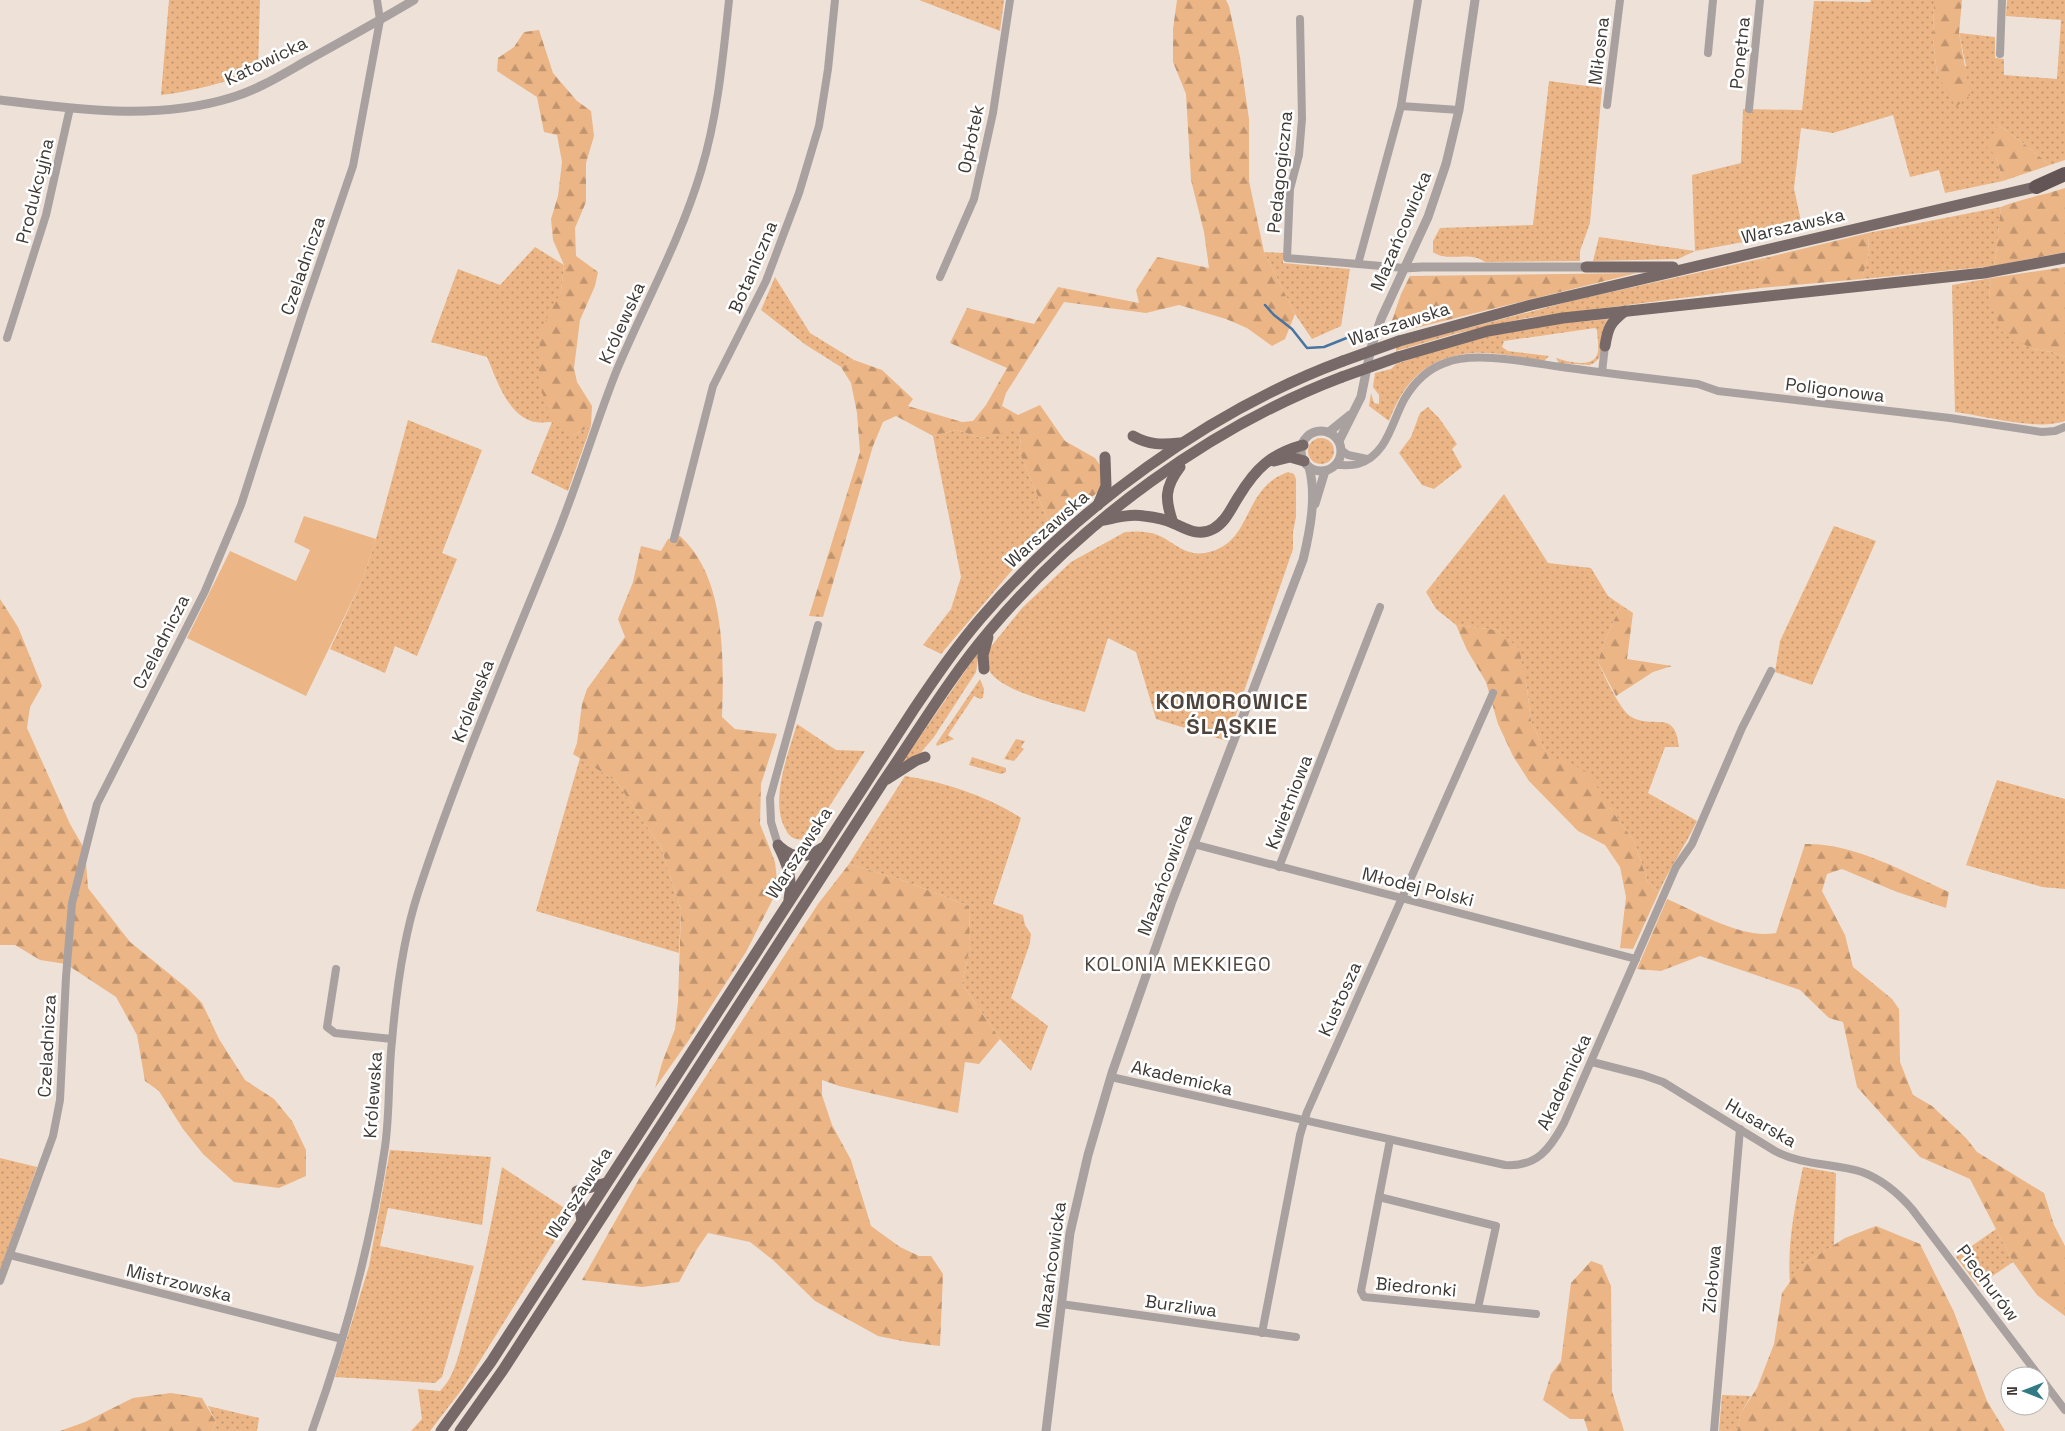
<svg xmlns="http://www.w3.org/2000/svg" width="2065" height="1431" font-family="'Space Grotesk',sans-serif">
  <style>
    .grass { fill: url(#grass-dots) }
    .forest { fill: url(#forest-firs) }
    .garden { fill: #ebb585 }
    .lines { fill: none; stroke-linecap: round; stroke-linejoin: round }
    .stream { stroke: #4874a3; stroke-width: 2.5 }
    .minor { stroke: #a8a1a0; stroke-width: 8 }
    .tertiary { stroke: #a8a1a0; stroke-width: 9 }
    .primary { stroke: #766968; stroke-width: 11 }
    .motorway { stroke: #635555; stroke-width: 14 }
    .primary-bridge { stroke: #766968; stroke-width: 11 }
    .labels { text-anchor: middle; stroke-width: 5; stroke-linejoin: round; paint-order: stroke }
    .street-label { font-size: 18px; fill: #3d3934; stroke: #fff }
    .neighbourhood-label { font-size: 19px; letter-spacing: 1px; fill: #4e443c; stroke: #fff }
    .district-label { font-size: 22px; font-weight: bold; letter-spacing: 1px; fill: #4e443c; stroke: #fff }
  </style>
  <defs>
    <pattern id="grass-dots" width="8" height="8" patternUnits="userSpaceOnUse" patternTransform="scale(1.25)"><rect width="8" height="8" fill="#ebb585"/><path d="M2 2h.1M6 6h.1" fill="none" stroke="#c0946e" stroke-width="1.8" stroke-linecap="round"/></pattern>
    <pattern id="forest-firs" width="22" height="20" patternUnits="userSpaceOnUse" patternTransform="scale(1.25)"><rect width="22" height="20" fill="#ebb585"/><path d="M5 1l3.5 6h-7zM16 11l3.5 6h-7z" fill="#c0946e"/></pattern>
  </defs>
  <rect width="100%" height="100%" fill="#eee2d8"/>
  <g class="grass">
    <path d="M 169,0 L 260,0 L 258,71 C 226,82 194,91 161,95 Z"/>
    <path d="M 919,0 L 1004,0 L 1000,31 Z"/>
    <path d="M 1871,0 L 1934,0 L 1933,39 L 1937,74 L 1966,66 L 1959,33 L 1995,37 L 1995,58 L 2004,59 L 2004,75 L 2057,79 L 2061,20 L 2006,16 L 2007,0 L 2065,0 L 2065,160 L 2050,165 L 2018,139 L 1998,125 L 1996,156 L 2003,181 L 1945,193 L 1939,170 L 1910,177 L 1893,115 L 1833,133 L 1801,128 L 1794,188 L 1803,231 L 1695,251 L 1678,259 L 1593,261 L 1599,237 L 1695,251 L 1692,175 L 1741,163 L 1743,109 L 1802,110 L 1814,1 L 1870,2 Z"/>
    <path d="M 1549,81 L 1602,88 L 1590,223 L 1580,251 L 1580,261 L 1485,262 C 1469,250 1448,263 1433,252 L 1433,241 L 1440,228 L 1533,225 Z"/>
    <path d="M 2001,207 C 1998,227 1998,246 1994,266 L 1862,279 L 1869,253 L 1868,233 Z"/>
    <path d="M 535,247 L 564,265 L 561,292 L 553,311 L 539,383 L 573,435 L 591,426 L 568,491 L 531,473 L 552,422 C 546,422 540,423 535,422 C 508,417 496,378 487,357 L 431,342 L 458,269 L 500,285 Z"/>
    <path d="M 1264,252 L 1283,253 L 1283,263 L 1350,269 L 1341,326 L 1312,339 L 1295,314 Z"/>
    <path d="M 1773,256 L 1760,261 L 1760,288 L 1526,318 L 1458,333 L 1396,351 L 1396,347 L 1575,300 Z"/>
    <path d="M 775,277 L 810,333 L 854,360 L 841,367 L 806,345 L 761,310 Z"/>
    <path d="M 1991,278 L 1989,299 L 2033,349 L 2052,352 L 2065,357 L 2065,421 C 2038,431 1985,416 1955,412 L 1952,285 Z"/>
    <path d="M 1608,319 C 1597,333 1610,357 1590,365 L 1559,363 L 1556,358 C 1566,361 1591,369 1597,355 C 1600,348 1597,337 1597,330 L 1595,328 L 1504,341 L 1502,347 L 1508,351 L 1549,356 L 1544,361 C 1523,358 1492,351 1472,353 C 1427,357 1404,381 1389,421 L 1369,406 L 1371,393 L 1374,403 L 1379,404 L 1379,395 L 1373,387 L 1375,373 L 1391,369 L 1396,364 C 1439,349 1483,336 1528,328 C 1554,323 1582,322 1608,319 Z"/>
    <path d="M 1428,407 L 1439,418 L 1457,444 L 1452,449 L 1462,467 L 1434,489 L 1422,485 L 1399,453 L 1411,437 L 1420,413 Z"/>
    <path d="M 408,420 L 482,450 L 442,553 L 457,559 L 417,656 L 395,646 L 385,673 L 330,649 L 363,578 L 376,539 Z"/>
    <path d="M 1017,429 L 1021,439 L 1019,451 L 1052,530 L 1030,549 L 941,654 L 923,645 L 951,609 L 961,577 L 933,436 L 956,430 L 982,438 Z"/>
    <circle cx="1321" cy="451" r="13"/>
    <path d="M 1288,472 L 1294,474 L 1296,479 L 1296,517 L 1293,532 L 1293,549 L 1227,741 L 1156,719 L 1136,652 L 1108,638 L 1085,712 C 1063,706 999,691 989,670 C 987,665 986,659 985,654 L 1022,608 L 1071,562 L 1125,532 C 1137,531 1149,531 1160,536 C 1175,543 1185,556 1205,553 C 1249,545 1243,500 1274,479 C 1278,476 1283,474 1288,472 Z"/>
    <path d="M 1504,494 L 1548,563 L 1591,568 L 1608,596 L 1621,605 L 1605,640 L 1598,662 C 1604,675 1619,708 1630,716 C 1653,731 1675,707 1679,747 L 1665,747 L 1648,793 L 1697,821 C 1685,846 1670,867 1659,892 L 1648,882 L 1634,841 L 1610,808 L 1564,761 L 1550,761 L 1531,721 L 1527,688 L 1518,648 L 1497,630 L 1456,625 L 1436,609 L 1426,592 Z"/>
    <path d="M 1834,526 L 1876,541 L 1812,685 L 1775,672 L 1780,641 Z"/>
    <path d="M 979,651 L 976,672 L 934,737 L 918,756 L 902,763 Z"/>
    <path d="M 980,679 L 984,689 L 983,698 L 980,699 L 974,696 L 948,735 L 954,739 L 937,746 L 936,744 Z"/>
    <path d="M 797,724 L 836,750 L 865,751 L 809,838 C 799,841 791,840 786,830 C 769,802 788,754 797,724 Z"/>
    <path d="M 1016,739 L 1025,741 L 1021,747 L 1024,749 L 1014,761 L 1004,759 Z"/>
    <path d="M 972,757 L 1006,768 L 1006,772 L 1001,774 L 969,765 Z"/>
    <path d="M 580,758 L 616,781 L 661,847 L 681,910 L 679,953 L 536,911 Z"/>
    <path d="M 905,776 C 945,782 987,796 1021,818 L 993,904 L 1023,915 L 1025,925 L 1031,934 L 1030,943 L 1011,998 L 1048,1026 L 1031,1071 L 1000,1039 L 962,984 L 970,946 L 969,906 L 899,879 L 849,864 Z"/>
    <path d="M 1997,780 L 2065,799 L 2065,889 L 2042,887 L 1966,865 Z"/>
    <path d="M 390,1150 L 491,1157 L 482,1225 L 388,1208 L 380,1246 L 474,1266 L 442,1377 L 435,1383 L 335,1377 L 369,1266 Z"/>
    <path d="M 0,1158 L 37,1167 L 0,1271 Z"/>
    <path d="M 502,1167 L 572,1213 L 463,1388 L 430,1431 L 411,1431 L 422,1419 L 418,1389 L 440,1391 C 456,1376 460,1348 466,1328 C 481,1275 492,1221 502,1167 Z"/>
    <path d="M 1803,1167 L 1836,1173 L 1834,1245 L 1802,1265 L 1790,1283 C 1787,1243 1795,1206 1803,1167 Z"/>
    <path d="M 1996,1229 L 2013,1262 L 1978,1286 L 1956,1257 Z"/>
    <path d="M 1722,1395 L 1751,1396 L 1741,1413 L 1737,1431 L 1719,1431 Z"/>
    <path d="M 208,1406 L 259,1418 L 257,1431 L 212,1431 L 216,1422 Z"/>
  </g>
  <g class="forest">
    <path d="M 1177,0 L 1226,0 L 1229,6 L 1240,57 L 1249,119 L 1249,181 L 1264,252 L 1295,314 L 1285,339 L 1272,346 L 1247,328 L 1226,319 L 1179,305 L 1146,313 L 1064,302 L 1006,393 L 1002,406 L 1018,415 L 1040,405 L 1065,441 L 1095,458 L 1103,469 L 1100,491 L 1076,508 L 1052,530 L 1019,451 L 1021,439 L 1017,430 L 982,438 L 956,430 L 933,436 L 896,416 L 883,422 L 873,446 L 823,617 L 809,616 L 860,452 L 857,413 L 851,383 L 841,367 L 854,360 L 882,370 L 913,399 L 908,406 L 962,422 L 973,421 L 986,405 L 1007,368 L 950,343 L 967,308 L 1034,324 L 1058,287 L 1139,303 L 1136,290 L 1157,257 L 1209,268 L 1204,232 L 1191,180 L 1186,94 L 1173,62 L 1173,29 Z"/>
    <path d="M 1934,0 L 1962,0 L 1959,33 L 1970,95 L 1956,107 L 1937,74 L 1933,39 Z"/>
    <path d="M 539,30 L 553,73 L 577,101 L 591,111 L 594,136 L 586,163 L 586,202 L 575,228 L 576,256 L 598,272 L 595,286 L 580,320 L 574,368 L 577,382 L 592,406 L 591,426 L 573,435 L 552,422 L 539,383 L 539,361 L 540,332 L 561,292 L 564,265 L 553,240 L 551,219 L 558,196 L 562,162 L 557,135 L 544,132 L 537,97 L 497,71 L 498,58 L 514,47 L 524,32 Z"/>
    <path d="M 1998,125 L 2018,139 L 2050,165 L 2003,181 L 1996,156 L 1987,148 Z"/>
    <path d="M 2065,188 L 2065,252 L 1994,266 C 1998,246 1998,227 2001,207 C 2021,199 2044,195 2065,188 Z"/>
    <path d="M 1868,233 L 1869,253 L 1862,279 L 1760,288 L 1760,261 L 1773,256 Z"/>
    <path d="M 2065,267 L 2065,357 L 2052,352 L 2033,349 L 2003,333 L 1989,299 L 1991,278 Z"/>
    <path d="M 1637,273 L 1387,335 L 1401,294 L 1410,276 Z"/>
    <path d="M 680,536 C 726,577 724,660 722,717 L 735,729 L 777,734 L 761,784 L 760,824 L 775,862 L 778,889 L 746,952 L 689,1040 L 655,1088 L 662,1063 L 675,1029 L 678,1002 L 681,910 L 661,847 L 616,781 L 573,754 L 577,743 L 582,704 L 587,689 L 625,637 L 618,619 L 633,582 L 641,546 L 661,551 L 668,539 Z"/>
    <path d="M 0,599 L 18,627 L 42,686 L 30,707 L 27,728 L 70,824 L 85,850 L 88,888 L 130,942 L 188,989 L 202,1003 L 219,1039 L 245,1080 L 274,1099 L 292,1121 L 306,1150 L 306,1176 L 279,1188 L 234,1182 L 203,1154 L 183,1129 L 159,1091 L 145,1081 L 137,1035 L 116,997 L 66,964 L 40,960 L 15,945 L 0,945 Z"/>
    <path d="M 1621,605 L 1633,613 L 1627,659 L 1672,666 L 1653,672 L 1616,696 L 1598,662 L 1605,640 Z"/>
    <path d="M 1456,625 L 1497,630 L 1519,648 L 1527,688 L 1531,721 L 1550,761 L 1564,761 L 1588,772 L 1610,808 L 1634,841 L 1648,882 L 1659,892 L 1633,949 L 1620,948 L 1626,897 L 1620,867 L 1605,845 L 1578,831 L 1529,781 L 1513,756 L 1498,724 L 1486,682 L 1467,650 Z"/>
    <path d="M 1805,844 C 1855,843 1904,872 1949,892 L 1946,908 L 1897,892 L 1842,869 L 1827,874 L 1822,891 L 1845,935 L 1853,967 L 1892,999 L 1899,1009 L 1900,1062 L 1913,1095 L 1932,1106 L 1966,1138 L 1977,1152 L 2044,1193 L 2054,1225 L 2065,1246 L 2065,1316 L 2037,1295 L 2013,1262 L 1970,1179 L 1920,1157 L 1857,1087 L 1843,1022 L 1829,1018 L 1800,990 L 1700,956 L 1661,971 L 1637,969 L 1667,899 C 1697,912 1744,940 1776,933 Z"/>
    <path d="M 849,864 L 899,879 L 969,906 L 970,946 L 962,984 L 1000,1039 L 979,1064 L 965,1062 L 958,1113 L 839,1086 L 822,1080 L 822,1095 L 832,1125 L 851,1160 L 871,1226 L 900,1247 L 919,1256 L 931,1256 L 943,1274 L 940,1346 L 907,1342 L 878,1336 L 815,1301 L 773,1260 L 750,1242 L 708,1233 L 697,1249 L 679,1282 L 642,1287 L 582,1280 L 639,1179 L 818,904 Z"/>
    <path d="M 1876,1226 L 1920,1244 L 1954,1312 L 1987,1401 L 2005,1431 L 1737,1431 L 1741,1413 L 1757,1388 L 1774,1344 L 1782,1293 L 1802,1265 L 1845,1238 Z"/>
    <path d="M 1591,1261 L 1602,1265 L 1611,1286 L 1612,1391 L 1624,1431 L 1588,1431 L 1584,1419 L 1570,1419 L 1543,1400 L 1551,1374 L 1561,1361 L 1571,1283 Z"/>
    <path d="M 171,1393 L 202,1398 L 216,1422 L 212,1431 L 60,1431 L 85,1422 L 133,1398 Z"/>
  </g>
  <path class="garden" d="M 304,516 L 376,539 L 363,578 L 306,696 L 187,638 L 230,551 L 296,581 L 310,550 L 294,542 Z"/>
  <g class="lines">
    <path class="stream" d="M 1265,305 L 1274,315 L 1292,329 L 1307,348 L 1324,347 L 1364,331"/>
    <g class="minor">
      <path d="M 1300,19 L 1302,119 L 1299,155 L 1290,189 L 1287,258 L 1358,264"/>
      <path d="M 1708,53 L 1713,0"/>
      <path d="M 2000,54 L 2002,0"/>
      <path d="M 1607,105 L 1620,0"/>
      <path d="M 1401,106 L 1459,110"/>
      <path d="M 1749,109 L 1760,0"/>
      <path d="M 1404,268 L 1358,264 L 1401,106 L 1418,0"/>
      <path d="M 940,277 L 974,199 L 993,113 L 1010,0"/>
      <path d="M 7,338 L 46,215 L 70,108"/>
      <path d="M 1602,372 L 1605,346"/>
      <path d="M 1341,450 L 1348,455 L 1367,459"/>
      <path d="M 1336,465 C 1343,465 1351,466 1358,464 C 1388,455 1392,420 1405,398 C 1414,383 1428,369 1445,363 C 1476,350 1536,364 1569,368 C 1612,374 1655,379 1698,384 L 1718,391 L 1950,418 L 2042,432 L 2055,431 L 2065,427"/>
      <path d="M 674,539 L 713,386 L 766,281 L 799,193 L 819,126 L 828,69 L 835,0"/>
      <path d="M 1193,844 L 1636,959"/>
      <path d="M 778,845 L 771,822 L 770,798 L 818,625"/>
      <path d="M 1279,867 L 1380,607"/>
      <path d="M 336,969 L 327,1027 L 335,1033 L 392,1039"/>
      <path d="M 1592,1062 L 1643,1075 L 1663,1082 L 1775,1151 C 1803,1166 1833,1163 1862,1172 C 1881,1179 1899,1194 1912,1209 L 2039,1376"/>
      <path d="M 1111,1077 L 1505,1165 C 1537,1167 1550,1149 1564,1123 L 1676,867 L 1692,844 L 1742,728 L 1771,671"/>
      <path d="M 1390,1140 L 1361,1291 L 1364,1297 L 1536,1314"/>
      <path d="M 1379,1197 L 1496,1226 L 1478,1308"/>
      <path d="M 10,1255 L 342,1339"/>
      <path d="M 0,1281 L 53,1136 L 60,1100 L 66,977 L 72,903 L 97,804 L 205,591 L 241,505 L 303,312 L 353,166 L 380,20 L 377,0"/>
      <path d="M 1061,1304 L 1296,1337"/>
      <path d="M 1262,1333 L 1300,1135 L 1307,1112 L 1493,693"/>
      <path d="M 2040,1377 L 2065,1410"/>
      <path d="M 312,1431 C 345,1339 371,1244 385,1147 C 390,1112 388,1076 392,1041 C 396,993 403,939 418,893 C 457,774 507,658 554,542 C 577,486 594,428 616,372 C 644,305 680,241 701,171 C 718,115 723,57 729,0"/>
      <path d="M 1714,1431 L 1740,1129"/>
    </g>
    <g class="tertiary">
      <path d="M 0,100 C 77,109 154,121 230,98 C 258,90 283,74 308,60 C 344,40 379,21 414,0"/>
      <path d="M 1404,268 L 1422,267 L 1586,267"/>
      <circle cx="1321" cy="451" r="20"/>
      <path d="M 1329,432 L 1350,415"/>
      <path d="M 1339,441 L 1361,397 L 1371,348 L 1381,319 L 1428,217 L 1446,164 L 1459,110 L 1475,0"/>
      <path d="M 1315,504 L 1325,471"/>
      <path d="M 1046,1431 L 1070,1233 L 1088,1155 L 1112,1073 L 1171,904 L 1303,560 C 1310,531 1317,496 1309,467"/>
    </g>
    <g class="primary">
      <path d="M 1586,267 L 1673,267"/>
      <path d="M 1399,341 L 1531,305 L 2044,185"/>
      <path d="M 1605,346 C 1608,327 1610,323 1625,311"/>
      <path d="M 1398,357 L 1488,331 L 1563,318 L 1984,273 L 2065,258"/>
      <path d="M 1133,436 C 1149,445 1162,445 1180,443"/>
      <path d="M 1274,461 L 1290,457 L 1304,461"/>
      <path d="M 1098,505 L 1106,486 L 1105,457"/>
      <path d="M 1105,520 C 1118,517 1131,514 1144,516 C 1153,517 1165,519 1173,523 C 1187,529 1198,537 1213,529 C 1226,522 1231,508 1239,496 C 1256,468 1271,454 1303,445"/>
      <path d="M 1173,523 C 1165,500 1164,488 1180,467"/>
      <path d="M 984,669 L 983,655 L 988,637"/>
      <path d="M 887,779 L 915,761 L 925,757"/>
      <path d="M 778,845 C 787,863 793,879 789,899"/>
      <path d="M 780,847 C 793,859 808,858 822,848"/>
      <path d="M 582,1221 L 577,1191 L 606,1183"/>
      <path d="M 441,1431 L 491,1362 L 914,709 C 935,678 956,647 981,618 C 1075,509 1208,411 1343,361"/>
      <path d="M 460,1431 L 503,1370 L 883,782 C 918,731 950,677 990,630 C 1081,522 1210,427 1342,377"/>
    </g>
    <path class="motorway" d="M 2036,187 L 2065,174"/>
    <g class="primary-bridge">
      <path d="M 1343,361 L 1399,341"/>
      <path d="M 1342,377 L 1398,357"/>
    </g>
  </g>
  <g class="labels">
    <g class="street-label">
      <text transform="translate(1599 51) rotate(-83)" y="6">Miłosna</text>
      <text transform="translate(1740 53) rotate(-84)" y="6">Ponętna</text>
      <text transform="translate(266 61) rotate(-26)" y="6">Katowicka</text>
      <text transform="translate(971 139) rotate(-78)" y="6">Opłotek</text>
      <text transform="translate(1280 172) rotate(-84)" y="6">Pedagogiczna</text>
      <text transform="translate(35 191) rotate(-76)" y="6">Produkcyjna</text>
      <text transform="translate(1793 226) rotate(-13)" y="6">Warszawska</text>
      <text transform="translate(1401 231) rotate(-67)" y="6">Mazańcowicka</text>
      <text transform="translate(303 266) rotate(-71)" y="6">Czeladnicza</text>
      <text transform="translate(753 267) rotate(-67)" y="6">Botaniczna</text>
      <text transform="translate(622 323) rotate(-66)" y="6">Królewska</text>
      <text transform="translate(1399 324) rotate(-18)" y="6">Warszawska</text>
      <text transform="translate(1835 390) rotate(7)" y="6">Poligonowa</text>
      <text transform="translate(1047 529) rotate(-42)" y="6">Warszawska</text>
      <text transform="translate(161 642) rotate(-63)" y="6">Czeladnicza</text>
      <text transform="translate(473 701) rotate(-69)" y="6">Królewska</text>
      <text transform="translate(1289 802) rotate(-69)" y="6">Kwietniowa</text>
      <text transform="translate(799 853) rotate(-57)" y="6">Warszawska</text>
      <text transform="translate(1165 875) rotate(-70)" y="6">Mazańcowicka</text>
      <text transform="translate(1418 887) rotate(14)" y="6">Młodej Polski</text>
      <text transform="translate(1340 999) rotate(-66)" y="6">Kustosza</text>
      <text transform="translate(47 1046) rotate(-87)" y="6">Czeladnicza</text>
      <text transform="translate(1182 1078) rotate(13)" y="6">Akademicka</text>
      <text transform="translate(1564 1082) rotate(-65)" y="6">Akademicka</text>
      <text transform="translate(373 1095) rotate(-86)" y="6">Królewska</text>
      <text transform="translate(1761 1123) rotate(30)" y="6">Husarska</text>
      <text transform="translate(579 1193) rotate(-57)" y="6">Warszawska</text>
      <text transform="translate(1051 1265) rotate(-82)" y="6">Mazańcowicka</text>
      <text transform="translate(1712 1279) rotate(-85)" y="6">Ziołowa</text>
      <text transform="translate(179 1283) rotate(14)" y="6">Mistrzowska</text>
      <text transform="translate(1988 1283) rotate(53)" y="6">Piechurów</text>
      <text transform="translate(1416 1287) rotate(5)" y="6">Biedronki</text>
      <text transform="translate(1181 1306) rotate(8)" y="6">Burzliwa</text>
    </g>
    <g class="neighbourhood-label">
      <text x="1178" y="971">KOLONIA MEKKIEGO</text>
    </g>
    <g class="district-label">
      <text x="1232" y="709">KOMOROWICE<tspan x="1232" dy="25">ŚLĄSKIE</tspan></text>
    </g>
  </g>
  <g transform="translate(2025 1391) rotate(270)"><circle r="24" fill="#ffffff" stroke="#b1b0ae"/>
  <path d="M0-4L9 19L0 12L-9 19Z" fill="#327a84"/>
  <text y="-8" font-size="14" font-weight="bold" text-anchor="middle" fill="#3d3934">N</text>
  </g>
</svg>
